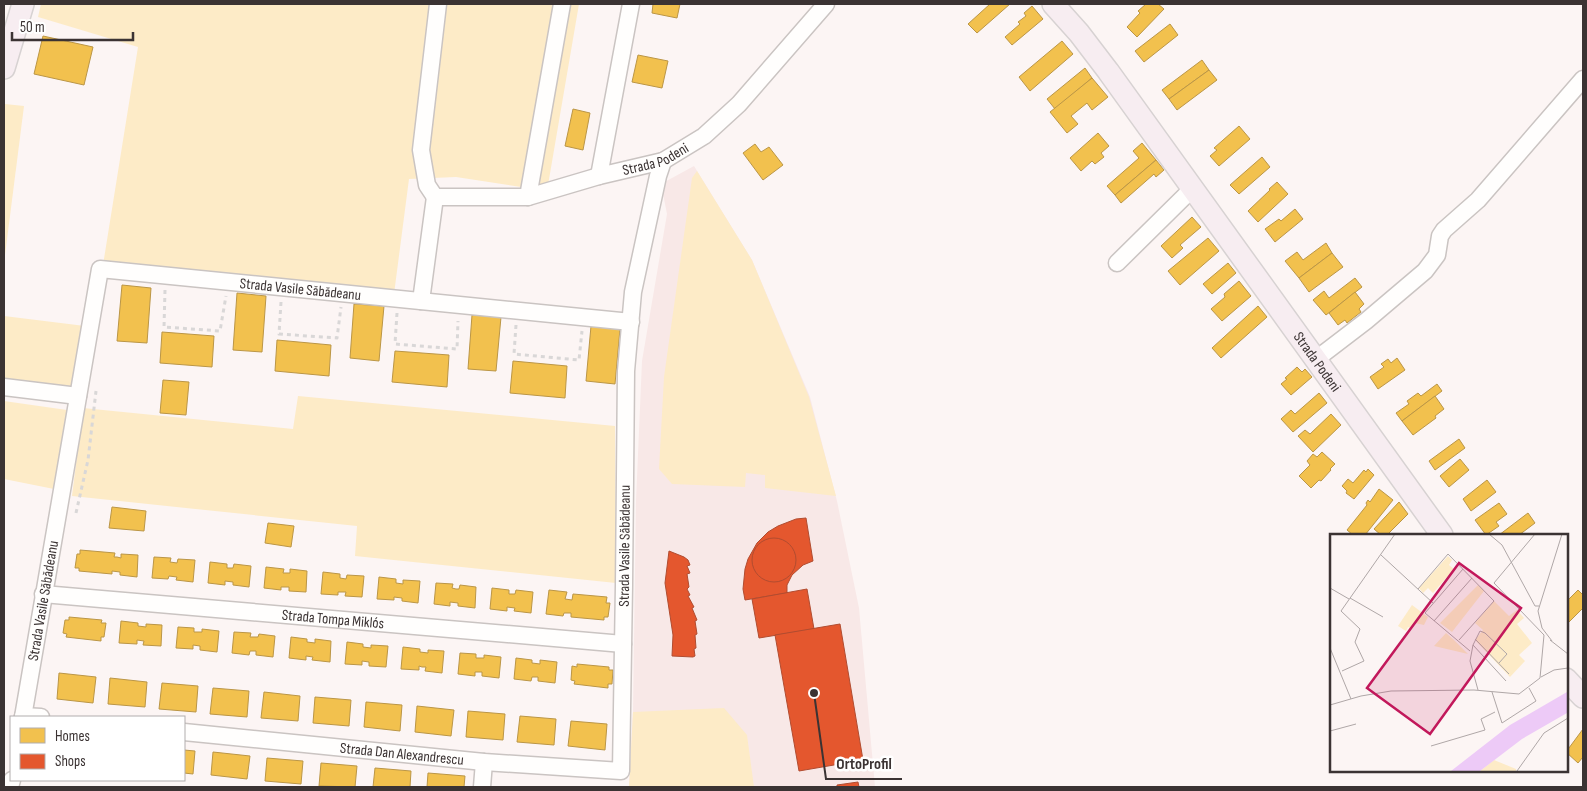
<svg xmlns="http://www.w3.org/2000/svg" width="1587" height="791" font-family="'Sofia Sans Condensed',sans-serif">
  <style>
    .built { fill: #f8e8e7 }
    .green { fill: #fdebc7 }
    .homes { fill: #f2c14e; stroke: #bb9646 }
    .shops { fill: #e4572e; stroke: #b14c30 }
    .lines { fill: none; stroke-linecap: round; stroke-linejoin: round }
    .minor-casing { stroke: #cac4c2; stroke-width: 19 }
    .major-casing { stroke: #d7d2d2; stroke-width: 24 }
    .path { stroke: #d9d7d7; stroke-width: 3; stroke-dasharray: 4 4; stroke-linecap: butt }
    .minor { stroke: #fffefd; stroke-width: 16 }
    .major { stroke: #f7edf1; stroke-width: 21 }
    .labels { text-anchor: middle; stroke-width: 5; stroke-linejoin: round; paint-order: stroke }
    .street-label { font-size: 15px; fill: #3b3333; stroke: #fff }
    .inset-road { fill: none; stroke: #afa7a7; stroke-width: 1 }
    .view { fill: #c2185b; fill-opacity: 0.15; stroke: #c2185b; stroke-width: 2.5 }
    .inset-edge { fill: none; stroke: #3b3333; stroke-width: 2.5 }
    .leader { fill: none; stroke: #3b3333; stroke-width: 2 }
    .callout-dot { fill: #3b3333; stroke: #fff; stroke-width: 2 }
    .callout-label { font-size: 16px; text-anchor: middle; font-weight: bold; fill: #3b3333; stroke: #fff; stroke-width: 5; stroke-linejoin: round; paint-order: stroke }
  </style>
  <rect width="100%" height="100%" fill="#fcf5f4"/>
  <path class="built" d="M 694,166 L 752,260 L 810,397 L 837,501 L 859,608 L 875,787 L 629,787 L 633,712 L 636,501 L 642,361 L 667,214 L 661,184 Z"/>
  <g class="green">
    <path d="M 41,4 L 579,4 L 547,191 L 456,177 L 409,179 L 394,294 L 103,265 L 138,47 L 38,17 Z"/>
    <path d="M 5,104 L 24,106 L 4,263 L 4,114 Z"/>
    <path d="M 697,171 L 752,260 L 809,397 L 836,496 L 765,488 L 765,475 L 746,473 L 745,487 L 672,484 L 659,469 L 664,377 L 692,178 Z"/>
    <path d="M 4,316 L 85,326 L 73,389 L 4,378 Z"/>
    <path d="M 298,396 L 615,426 L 616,583 L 355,556 L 357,526 L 72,496 L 83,408 L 293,429 Z"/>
    <path d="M 4,401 L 67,410 L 54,489 L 4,479 Z"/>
    <path d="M 724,708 L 747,735 L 754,787 L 629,787 L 633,712 Z"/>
  </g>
  <g class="homes">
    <path d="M 653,4 L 680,4 L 677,18 L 652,13 Z"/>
    <path d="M 990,4 L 1010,4 L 977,33 L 968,24 Z"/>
    <path d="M 1146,4 L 1158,4 L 1164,9 L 1137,37 L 1127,27 L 1140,13 L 1138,11 Z"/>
    <path d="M 1032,6 L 1043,19 L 1012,45 L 1005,37 L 1020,24 L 1018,22 L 1026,16 L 1024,13 Z"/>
    <path d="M 1170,24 L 1178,35 L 1144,62 L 1135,51 Z"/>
    <path d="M 43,36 L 93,47 L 84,85 L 34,74 Z"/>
    <path d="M 1062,41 L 1073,54 L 1030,91 L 1019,77 Z"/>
    <path d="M 638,55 L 668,61 L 662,88 L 632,82 Z"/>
    <path d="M 1202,60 L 1209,70 L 1169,99 L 1162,90 Z"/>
    <path d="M 1085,68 L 1092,78 L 1055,109 L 1047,99 Z"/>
    <path d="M 1209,70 L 1217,80 L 1177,110 L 1169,99 Z"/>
    <path d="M 1092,78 L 1108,97 L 1092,110 L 1087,103 L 1071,116 L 1078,124 L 1067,133 L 1050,112 Z"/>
    <path d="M 573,109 L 590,113 L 583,150 L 565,146 Z"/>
    <path d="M 1239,126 L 1250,139 L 1219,166 L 1210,156 L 1217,150 L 1214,148 Z"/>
    <path d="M 1098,133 L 1109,146 L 1101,153 L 1104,157 L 1095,164 L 1092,161 L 1081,171 L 1070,158 Z"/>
    <path d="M 1142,143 L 1156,160 L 1115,195 L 1107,186 L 1139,158 L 1133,151 Z"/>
    <path d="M 755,144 L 761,152 L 769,147 L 783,165 L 763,180 L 743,153 Z"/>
    <path d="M 1262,157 L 1270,167 L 1239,194 L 1230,185 Z"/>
    <path d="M 1156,160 L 1164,170 L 1156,177 L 1154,174 L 1121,203 L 1115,195 Z"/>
    <path d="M 1277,182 L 1288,194 L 1258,222 L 1248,211 L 1270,190 L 1269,189 Z"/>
    <path d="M 1295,209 L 1303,219 L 1275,242 L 1265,229 L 1279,219 L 1281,221 Z"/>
    <path d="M 1192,217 L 1201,227 L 1180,245 L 1183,248 L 1172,258 L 1161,246 Z"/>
    <path d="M 1208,238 L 1219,251 L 1180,285 L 1168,271 Z"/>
    <path d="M 1326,243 L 1332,253 L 1299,278 L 1285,261 L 1297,252 L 1303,260 Z"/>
    <path d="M 1332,253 L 1343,267 L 1309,292 L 1299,278 Z"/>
    <path d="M 1228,263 L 1236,273 L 1212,294 L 1203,284 Z"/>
    <path d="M 1355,278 L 1362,287 L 1326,315 L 1313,300 L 1324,291 L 1329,298 Z"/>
    <path d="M 1239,281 L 1251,296 L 1222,321 L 1211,309 L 1225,297 L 1224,294 Z"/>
    <path d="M 122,285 L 151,288 L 147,343 L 117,341 Z"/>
    <path d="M 1355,292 L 1364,304 L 1359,309 L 1361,312 L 1347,323 L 1345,320 L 1338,325 L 1329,313 Z"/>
    <path d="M 237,293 L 266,296 L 262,352 L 233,350 Z"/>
    <path d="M 354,304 L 384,306 L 379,361 L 350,358 Z"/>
    <path d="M 1258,306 L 1267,317 L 1221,358 L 1212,348 Z"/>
    <path d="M 472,315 L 501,317 L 496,371 L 468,369 Z"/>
    <path d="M 591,326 L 620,329 L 615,384 L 586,381 Z"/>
    <path d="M 162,332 L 214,336 L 212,367 L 160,363 Z"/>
    <path d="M 277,340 L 331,345 L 329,376 L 275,371 Z"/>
    <path d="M 395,351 L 449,355 L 447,387 L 392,382 Z"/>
    <path d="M 1397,358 L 1405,370 L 1378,389 L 1370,377 L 1384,367 L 1381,364 L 1388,359 L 1391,363 Z"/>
    <path d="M 513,361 L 567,366 L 565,398 L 510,393 Z"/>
    <path d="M 1297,367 L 1302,372 L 1305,369 L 1312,377 L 1291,395 L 1281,384 L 1287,379 L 1285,378 Z"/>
    <path d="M 163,380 L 189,382 L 186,415 L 160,413 Z"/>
    <path d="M 1437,384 L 1442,391 L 1402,421 L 1396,413 L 1409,404 L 1407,401 L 1418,393 L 1421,396 Z"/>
    <path d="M 1319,393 L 1327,403 L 1293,432 L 1281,419 L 1291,410 L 1295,414 Z"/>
    <path d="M 1435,396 L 1444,409 L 1435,416 L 1436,418 L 1413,435 L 1402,421 Z"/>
    <path d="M 1331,414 L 1341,425 L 1313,452 L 1298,436 L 1305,430 L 1310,434 Z"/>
    <path d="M 1459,439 L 1465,448 L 1435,470 L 1429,461 Z"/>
    <path d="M 1322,452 L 1335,464 L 1330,469 L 1331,470 L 1321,481 L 1319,480 L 1311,488 L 1299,476 L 1310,465 L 1307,461 L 1313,454 L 1317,457 Z"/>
    <path d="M 1460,459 L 1469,470 L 1449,487 L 1440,476 Z"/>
    <path d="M 1368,469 L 1374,475 L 1354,499 L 1346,493 L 1347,491 L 1342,486 L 1348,479 L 1353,483 L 1364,470 L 1366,472 Z"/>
    <path d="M 1487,480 L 1496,492 L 1471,511 L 1463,499 Z"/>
    <path d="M 1379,489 L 1393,500 L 1365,535 L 1353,535 L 1347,530 L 1367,505 L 1366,503 L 1368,500 L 1370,502 Z"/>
    <path d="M 1399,502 L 1408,514 L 1387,535 L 1381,535 L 1374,529 Z"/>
    <path d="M 1499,503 L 1507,514 L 1496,522 L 1499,526 L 1486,535 L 1475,520 Z"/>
    <path d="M 112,507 L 146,511 L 144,531 L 109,528 Z"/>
    <path d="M 1528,513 L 1535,523 L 1519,535 L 1499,535 Z"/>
    <path d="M 268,523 L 294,526 L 291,547 L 265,543 Z"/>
    <path d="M 80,550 L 115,553 L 114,557 L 117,557 L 121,558 L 121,554 L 138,555 L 137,577 L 120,575 L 120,572 L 112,571 L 112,574 L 79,571 L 79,568 L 75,568 L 77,554 L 80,554 Z"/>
    <path d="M 154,557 L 171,558 L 170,562 L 177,563 L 178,559 L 195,560 L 193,582 L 176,580 L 177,577 L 169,576 L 168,579 L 152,578 Z"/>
    <path d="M 210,562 L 227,564 L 227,568 L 233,568 L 234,564 L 251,566 L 249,587 L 233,585 L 233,582 L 225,581 L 225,585 L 208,583 Z"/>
    <path d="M 266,567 L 284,569 L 283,573 L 290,573 L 290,569 L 307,571 L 306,592 L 289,591 L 289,587 L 281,587 L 281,590 L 264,588 Z"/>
    <path d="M 323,572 L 340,574 L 340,578 L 346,579 L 347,575 L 364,576 L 362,597 L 345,596 L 346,592 L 338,592 L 338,595 L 321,594 Z"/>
    <path d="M 379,577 L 396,579 L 396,583 L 403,584 L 403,580 L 420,581 L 418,603 L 402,601 L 402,598 L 394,597 L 394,600 L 377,599 Z"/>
    <path d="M 436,583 L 453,584 L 452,588 L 456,589 L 459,589 L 460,585 L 476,587 L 475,608 L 458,606 L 458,603 L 450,602 L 450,606 L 434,604 Z"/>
    <path d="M 492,588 L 509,590 L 509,594 L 515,594 L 516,590 L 533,592 L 531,613 L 514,611 L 515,608 L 507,607 L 507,611 L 490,609 Z"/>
    <path d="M 549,590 L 567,592 L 565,599 L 572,600 L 573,594 L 607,597 L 606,603 L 610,603 L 608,617 L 604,617 L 604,620 L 571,617 L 571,613 L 564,613 L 563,616 L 546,614 Z"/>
    <path d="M 1578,590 L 1583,595 L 1583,608 L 1566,625 L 1566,602 Z"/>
    <path d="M 69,617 L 102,620 L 101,623 L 106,623 L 104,637 L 101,637 L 101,641 L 66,637 L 67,634 L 63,633 L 65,620 L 69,620 Z"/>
    <path d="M 121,621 L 138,623 L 138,626 L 146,627 L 146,624 L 162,625 L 161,646 L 143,645 L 144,641 L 137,640 L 137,644 L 119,643 Z"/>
    <path d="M 178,627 L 194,628 L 194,632 L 202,632 L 202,629 L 219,631 L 217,652 L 200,650 L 200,646 L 193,645 L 193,649 L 176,648 Z"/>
    <path d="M 234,632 L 251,633 L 250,637 L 258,637 L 259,634 L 275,636 L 273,657 L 256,655 L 256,651 L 250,651 L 249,655 L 232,653 Z"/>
    <path d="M 291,637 L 307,639 L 307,642 L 315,643 L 315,639 L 331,641 L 330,662 L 312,660 L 313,657 L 306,656 L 306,660 L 289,658 Z"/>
    <path d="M 347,642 L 363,644 L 363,647 L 371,648 L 371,645 L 388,646 L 386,667 L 369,666 L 369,662 L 362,661 L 362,665 L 345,664 Z"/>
    <path d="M 403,647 L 420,649 L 420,652 L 428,653 L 428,650 L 444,651 L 442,673 L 425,671 L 426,667 L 422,667 L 419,666 L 419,670 L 401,669 Z"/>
    <path d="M 460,653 L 476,654 L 476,658 L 484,658 L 484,655 L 501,657 L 499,678 L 482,676 L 482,672 L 475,672 L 475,676 L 458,674 Z"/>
    <path d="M 516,658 L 532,660 L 532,663 L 540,664 L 540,660 L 557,662 L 555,683 L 538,681 L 538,677 L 532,677 L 531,681 L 514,679 Z"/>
    <path d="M 577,664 L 609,667 L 609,670 L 613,670 L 612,684 L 608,684 L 608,688 L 574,684 L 575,681 L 571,680 L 572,666 L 577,667 Z"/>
    <path d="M 59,673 L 96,677 L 93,703 L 57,699 Z"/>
    <path d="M 110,678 L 147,682 L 145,707 L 108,704 Z"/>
    <path d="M 162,683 L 198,686 L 196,712 L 159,709 Z"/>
    <path d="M 213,688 L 249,691 L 247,717 L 210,714 Z"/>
    <path d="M 264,692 L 300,696 L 298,721 L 261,718 Z"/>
    <path d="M 315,697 L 351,700 L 349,726 L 313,723 Z"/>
    <path d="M 366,702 L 402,705 L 400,731 L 364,727 Z"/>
    <path d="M 417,706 L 454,710 L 451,736 L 415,732 Z"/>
    <path d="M 468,711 L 505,714 L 503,740 L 466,737 Z"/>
    <path d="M 520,716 L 556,719 L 554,745 L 517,742 Z"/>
    <path d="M 571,721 L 607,724 L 605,750 L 568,746 Z"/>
    <path d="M 1583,729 L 1583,757 L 1578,763 L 1566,752 Z"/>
    <path d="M 184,750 L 195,751 L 193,774 L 184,773 Z"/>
    <path d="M 213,752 L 250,756 L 247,779 L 211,775 Z"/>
    <path d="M 267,758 L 303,761 L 301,784 L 265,781 Z"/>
    <path d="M 321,763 L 357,766 L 355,787 L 319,786 Z"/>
    <path d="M 375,768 L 411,771 L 410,787 L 373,787 Z"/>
    <path d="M 428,773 L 465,776 L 464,787 L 427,787 Z"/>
  </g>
  <g class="shops">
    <path d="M 806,518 L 813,561 L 803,565 L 792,575 L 787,585 L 787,593 L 745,600 L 743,589 L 745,569 L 748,559 L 757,543 L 768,532 L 778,526 L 796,519 Z"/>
    <circle cx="774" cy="560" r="22"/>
    <path d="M 669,551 L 684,557 L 688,560 L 690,565 L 687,566 L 690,573 L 687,574 L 689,587 L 687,589 L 690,595 L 688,596 L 694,607 L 692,608 L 697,620 L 695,621 L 697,634 L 695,635 L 696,648 L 694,649 L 695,656 L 693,657 L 672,656 L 673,635 L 665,583 Z"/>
    <path d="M 807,589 L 814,629 L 759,638 L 752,599 Z"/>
    <path d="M 840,624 L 863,760 L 799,771 L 775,635 Z"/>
    <path d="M 858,782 L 859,787 L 837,787 L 837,785 Z"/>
  </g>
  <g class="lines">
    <defs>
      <g id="minor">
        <path d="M 438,4 L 421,150 L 427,185 L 435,197 L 528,197 L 599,176"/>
        <path id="s1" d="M 631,4 L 599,176 L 663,161 L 704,136 L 739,104 L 826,4"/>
        <path d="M 528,197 L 562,4"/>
        <path d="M 1117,263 L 1192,189"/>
        <path d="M 421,301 L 435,197"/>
        <path d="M 1315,360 L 1366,321 L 1425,271 L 1437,255 L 1440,236 L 1444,230 L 1478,200 L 1583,79"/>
        <path d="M 4,387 L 78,396"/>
        <path id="s2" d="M 43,594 L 623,644"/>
        <path d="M 23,716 L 41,717"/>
        <path id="s3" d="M 23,717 L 100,269 L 631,322"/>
        <path id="s4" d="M 184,732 L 484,762 L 621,771 L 624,585 L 626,371 L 633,292 L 658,176 L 663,161"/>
        <path d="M 10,787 L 12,780"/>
        <path d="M 482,787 L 484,762"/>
      </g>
      <g id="major">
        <path id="s5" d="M 1053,4 L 1079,33 L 1108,71 L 1442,535"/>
        <path d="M 4,68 L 23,4"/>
        <path d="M 1566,679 L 1583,697"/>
      </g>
    </defs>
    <use href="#minor" class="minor-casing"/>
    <use href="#major" class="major-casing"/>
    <g class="path">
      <path d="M 165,290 L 164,327 L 220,331 L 226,296"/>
      <path d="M 281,302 L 279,334 L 337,338 L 341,307"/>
      <path d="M 397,313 L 395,344 L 457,349 L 458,321"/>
      <path d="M 516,325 L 514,354 L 579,360 L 582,331"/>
      <path d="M 76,513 L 88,460 L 96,391"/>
    </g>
    <use href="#minor" class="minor"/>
    <use href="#major" class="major"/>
  </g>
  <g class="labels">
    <g class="street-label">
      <text dy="5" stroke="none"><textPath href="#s1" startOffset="234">Strada Podeni</textPath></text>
      <text dy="5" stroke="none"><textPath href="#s3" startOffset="656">Strada Vasile Săbădeanu</textPath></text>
      <text dy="5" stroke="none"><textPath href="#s5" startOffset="445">Strada Podeni</textPath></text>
      <text dy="5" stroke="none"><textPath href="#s4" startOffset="664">Strada Vasile Săbădeanu</textPath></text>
      <text dy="5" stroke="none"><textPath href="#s3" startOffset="118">Strada Vasile Săbădeanu</textPath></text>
      <text dy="5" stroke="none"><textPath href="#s2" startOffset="291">Strada Tompa Miklós</textPath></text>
      <text dy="5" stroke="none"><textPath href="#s4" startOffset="219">Strada Dan Alexandrescu</textPath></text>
    </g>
  </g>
  <g transform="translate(1330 534)">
    <rect width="238" height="238" fill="#fcf5f4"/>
    <path d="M 118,22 L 122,26 L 119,31 L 124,35 L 103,59 L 98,54 L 93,59 L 89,54 ZM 148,51 L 154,57 L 122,98 L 110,89 ZM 164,67 L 179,82 L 187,76 L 194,84 L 187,90 L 202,109 L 189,121 L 195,127 L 180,143 L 145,106 L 153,96 L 145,89 ZM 82,71 L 98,83 L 94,91 L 85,89 L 82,95 L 78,93 L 76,97 L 68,92 ZM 116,99 L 123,105 L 138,120 L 104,112 ZM 164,226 L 186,235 L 186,237 L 150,237 Z" fill="#fdebc7"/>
    <path d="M 237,158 L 237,179 L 192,205 L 150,237 L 121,237 L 180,191 Z" fill="#edcaf7"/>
    <path class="inset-road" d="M 159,0 L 172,11 L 205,72 L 209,72M 205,0 L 164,49 L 214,101M 51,21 L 103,69M 133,35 L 95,79 L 140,117M 0,54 L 19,65M 88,55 L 118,20 L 164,67 L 129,106M 20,64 L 53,83M 104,87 L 142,44M 145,105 L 179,140M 220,106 L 238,120M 222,107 L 212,94 L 208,77 L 232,0M 143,111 L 150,97 L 155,99 L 177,120 L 169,129M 0,114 L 21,165M 12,137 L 34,127 L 25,108 L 30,95 L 11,77 L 65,0M 211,143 L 224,136 L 238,134M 148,156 L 140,127 L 143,111 L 176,147M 162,158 L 172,189 L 206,167 L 199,154M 0,171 L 31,162 L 61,157 L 144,156 L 189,160 L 210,144 L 214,101M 0,197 L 26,190M 101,212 L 155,196 L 151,185 L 165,178M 187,237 L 214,199 L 238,184"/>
    <path class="view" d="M 129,29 L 191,74 L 100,200 L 37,154 Z"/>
    <rect width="238" height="238" class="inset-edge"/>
  </g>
  <path class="leader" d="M814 693L826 779H902"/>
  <circle class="callout-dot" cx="814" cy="693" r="5"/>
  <g class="callout-label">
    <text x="864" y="769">OrtoProfil</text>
  </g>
  <rect width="1587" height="791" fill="none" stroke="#3b3333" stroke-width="10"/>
  <rect x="10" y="716" width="175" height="65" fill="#ffffff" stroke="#b1adad"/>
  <rect x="20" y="728" width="25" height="15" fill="#f2c14e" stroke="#b1adad"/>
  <text x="55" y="741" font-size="15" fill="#3b3333">Homes</text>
  <rect x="20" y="754" width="25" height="15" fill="#e4572e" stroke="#b1adad"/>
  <text x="55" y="766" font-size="15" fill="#3b3333">Shops</text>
  <path d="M12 32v8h121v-8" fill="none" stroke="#3b3333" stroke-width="2.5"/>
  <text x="20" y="32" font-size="15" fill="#3b3333" stroke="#ffffff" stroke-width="4" paint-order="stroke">50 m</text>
</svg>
